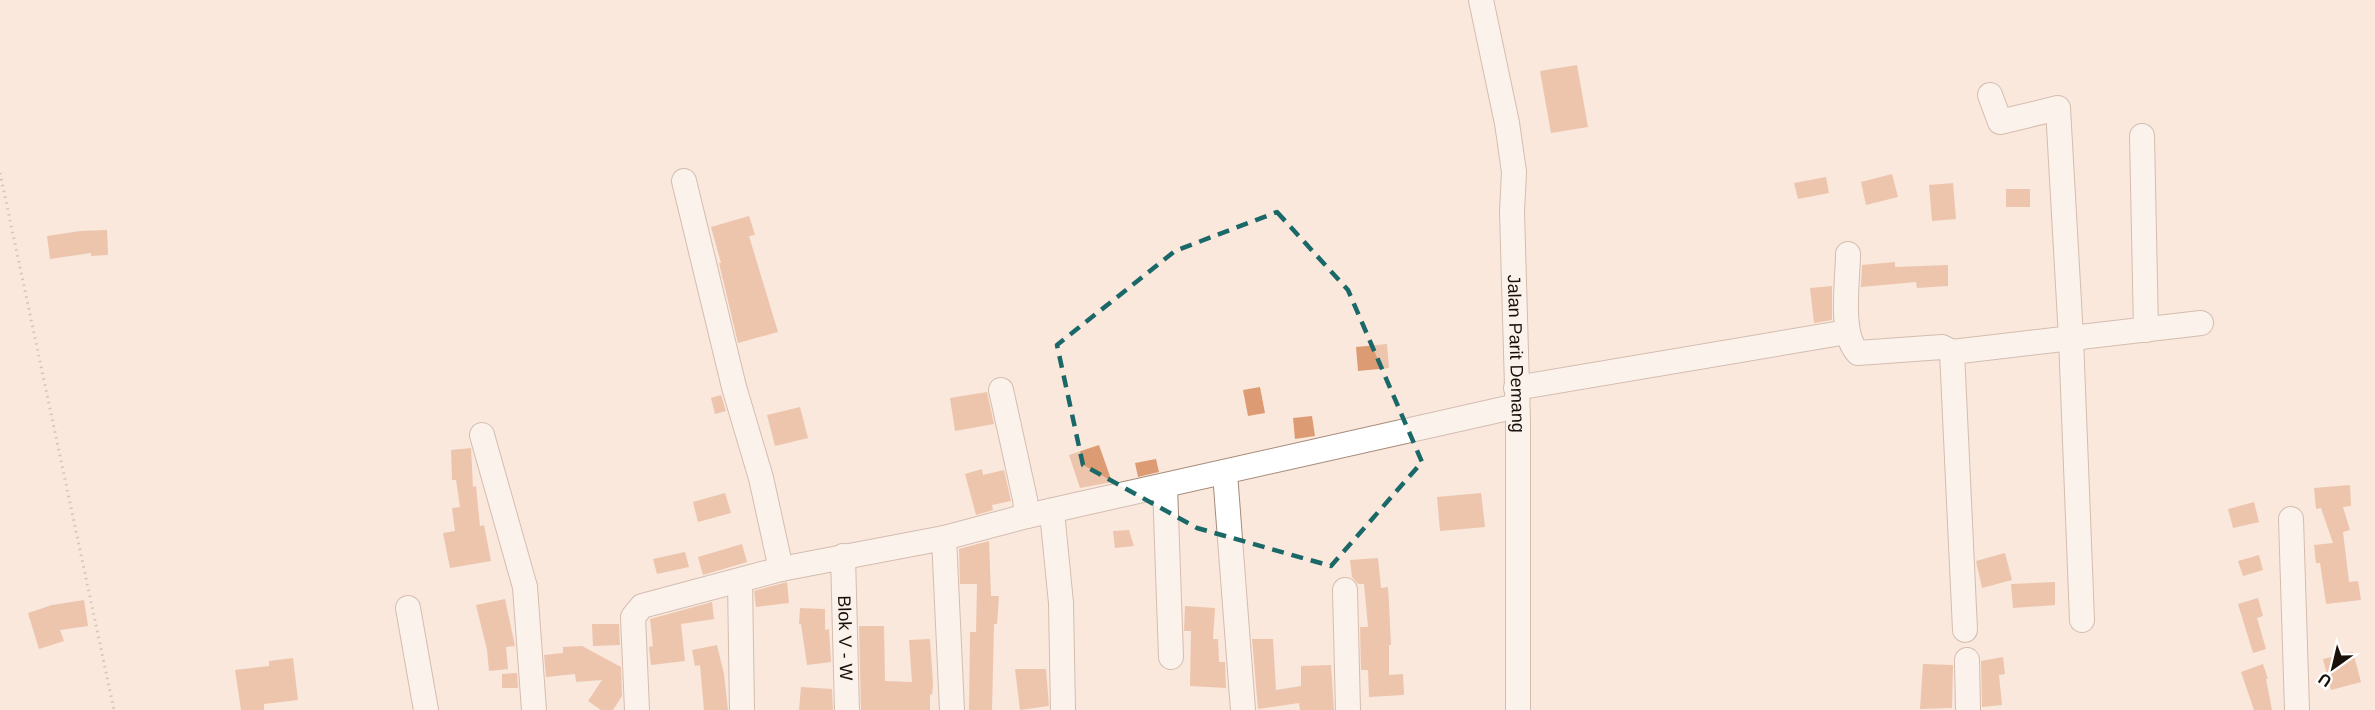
<svg xmlns="http://www.w3.org/2000/svg" width="2375" height="710" font-family="Helvetica,sans-serif">
  <style>
    .building { fill: #dd9b74 }
    .lines { fill: none; stroke-linecap: round; stroke-linejoin: round }
    .minor-casing { stroke: #a68a79; stroke-width: 26 }
    .path { stroke: #aa9a91; stroke-width: 3; stroke-dasharray: 1.5 4.5; stroke-linecap: butt }
    .minor { stroke: #fff; stroke-width: 24 }
    .marked { fill: none; stroke: #1a6867; stroke-width: 4.5; stroke-dasharray: 12 8; stroke-linejoin: round }
    .labels { text-anchor: middle; stroke-width: 5; stroke-linejoin: round; paint-order: stroke }
    .street-label { font-size: 18px; fill: #1a100a; stroke: #fff }
  </style>
  <rect width="100%" height="100%" fill="#fae8dd"/>
  <g class="building">
    <path d="M 1577,65 L 1588,127 L 1551,133 L 1540,71 Z"/>
    <path d="M 1892,174 L 1898,197 L 1866,205 L 1861,182 Z"/>
    <path d="M 1826,177 L 1829,193 L 1798,199 L 1794,183 Z"/>
    <path d="M 1953,183 L 1956,219 L 1932,221 L 1929,185 Z"/>
    <rect x="2006" y="189" width="24" height="18"/>
    <path d="M 749,216 L 755,235 L 749,236 L 778,332 L 738,343 L 719,263 L 721,263 L 711,227 Z"/>
    <path d="M 107,230 L 108,255 L 91,256 L 91,253 L 50,259 L 47,236 L 80,231 Z"/>
    <path d="M 1895,262 L 1895,267 L 1948,265 L 1948,286 L 1917,288 L 1916,282 L 1861,287 L 1862,265 Z"/>
    <path d="M 1832,286 L 1832,320 L 1814,323 L 1810,288 Z"/>
    <path d="M 1387,344 L 1389,368 L 1358,371 L 1356,347 Z"/>
    <path d="M 1260,387 L 1265,413 L 1248,416 L 1243,390 Z"/>
    <path d="M 987,392 L 994,424 L 955,431 L 950,398 Z"/>
    <path d="M 721,395 L 726,411 L 715,414 L 711,398 Z"/>
    <path d="M 800,407 L 808,438 L 775,446 L 767,415 Z"/>
    <path d="M 1312,416 L 1315,436 L 1295,439 L 1293,418 Z"/>
    <path d="M 1099,445 L 1112,482 L 1080,488 L 1069,455 Z"/>
    <path d="M 471,448 L 473,487 L 476,486 L 480,526 L 484,525 L 491,561 L 450,568 L 443,533 L 455,531 L 452,508 L 460,507 L 456,480 L 452,480 L 451,450 Z"/>
    <path d="M 1156,459 L 1159,472 L 1138,477 L 1135,463 Z"/>
    <path d="M 982,469 L 983,475 L 1004,470 L 1011,501 L 992,505 L 993,510 L 976,515 L 965,474 Z"/>
    <path d="M 2350,485 L 2351,506 L 2343,507 L 2350,530 L 2343,532 L 2349,582 L 2358,581 L 2361,600 L 2326,604 L 2320,563 L 2316,563 L 2314,545 L 2333,543 L 2321,508 L 2316,509 L 2314,488 Z"/>
    <path d="M 725,493 L 731,513 L 698,522 L 693,502 Z"/>
    <path d="M 1481,493 L 1485,527 L 1440,531 L 1437,497 Z"/>
    <path d="M 2254,502 L 2259,522 L 2233,528 L 2228,509 Z"/>
    <path d="M 1129,530 L 1134,546 L 1115,548 L 1113,531 Z"/>
    <path d="M 989,541 L 991,596 L 999,596 L 997,624 L 994,624 L 992,710 L 969,710 L 970,632 L 976,632 L 977,584 L 960,584 L 959,549 Z"/>
    <path d="M 742,544 L 747,562 L 703,575 L 698,557 Z"/>
    <path d="M 685,552 L 689,567 L 657,574 L 653,559 Z"/>
    <path d="M 2005,553 L 2012,580 L 1982,588 L 1976,561 Z"/>
    <path d="M 2259,555 L 2263,570 L 2243,576 L 2238,561 Z"/>
    <path d="M 1378,558 L 1381,588 L 1388,587 L 1389,603 L 1391,645 L 1389,645 L 1389,675 L 1403,674 L 1404,695 L 1369,697 L 1368,670 L 1361,670 L 1360,627 L 1368,627 L 1364,584 L 1358,584 L 1352,577 L 1350,560 Z"/>
    <path d="M 787,582 L 789,603 L 756,607 L 754,591 Z"/>
    <path d="M 2055,582 L 2055,605 L 2013,608 L 2011,584 Z"/>
    <path d="M 2258,598 L 2263,616 L 2257,618 L 2266,649 L 2253,653 L 2238,604 Z"/>
    <path d="M 505,599 L 515,646 L 506,647 L 508,669 L 489,671 L 487,650 L 476,605 Z"/>
    <path d="M 84,600 L 88,626 L 60,630 L 64,641 L 39,649 L 28,613 L 52,605 Z"/>
    <path d="M 712,602 L 714,619 L 681,624 L 685,661 L 651,665 L 649,647 L 653,646 L 650,619 Z"/>
    <path d="M 1185,606 L 1215,608 L 1213,639 L 1218,639 L 1219,662 L 1225,662 L 1226,688 L 1190,686 L 1191,631 L 1184,631 Z"/>
    <path d="M 800,608 L 825,609 L 825,630 L 829,629 L 831,662 L 807,665 L 801,624 L 799,624 Z"/>
    <path d="M 592,624 L 619,624 L 620,645 L 593,646 Z"/>
    <path d="M 859,626 L 884,626 L 885,681 L 912,682 L 909,640 L 930,639 L 933,684 L 932,695 L 930,694 L 930,710 L 861,710 Z"/>
    <path d="M 1252,639 L 1273,639 L 1276,690 L 1301,686 L 1301,666 L 1331,665 L 1334,710 L 1300,710 L 1299,703 L 1258,709 Z"/>
    <path d="M 717,645 L 724,674 L 728,710 L 704,710 L 700,665 L 695,666 L 692,650 Z"/>
    <path d="M 582,646 L 621,667 L 622,696 L 613,710 L 601,710 L 588,701 L 602,680 L 576,682 L 575,674 L 546,677 L 544,655 L 563,653 L 563,647 Z"/>
    <path d="M 2353,652 L 2361,682 L 2331,690 L 2323,659 Z"/>
    <path d="M 2003,657 L 2005,674 L 1999,675 L 2002,705 L 1982,707 L 1981,661 Z"/>
    <path d="M 293,658 L 298,700 L 264,704 L 264,710 L 241,710 L 235,670 L 269,666 L 269,661 Z"/>
    <path d="M 1923,664 L 1953,665 L 1952,708 L 1920,709 Z"/>
    <path d="M 2263,664 L 2268,679 L 2266,679 L 2272,710 L 2254,710 L 2241,672 Z"/>
    <path d="M 1015,669 L 1046,669 L 1049,706 L 1020,710 Z"/>
    <path d="M 517,673 L 518,688 L 502,688 L 502,674 Z"/>
    <path d="M 801,687 L 832,689 L 833,710 L 799,710 Z"/>
  </g>
  <g class="lines">
    <defs>
      <g id="minor">
        <path id="s1" d="M 1481,0 L 1507,123 L 1514,172 L 1512,212 L 1518,422 L 1518,710"/>
        <path d="M 1990,95 L 2000,122 L 2058,108 L 2071,338 L 2082,620"/>
        <path d="M 2142,136 L 2146,330"/>
        <path d="M 684,181 L 734,387 L 761,478 L 781,569"/>
        <path d="M 1848,254 C 1848,281 1839,334 1858,353 L 1942,347 L 1952,352 L 1965,630"/>
        <path d="M 1952,352 L 2201,323"/>
        <path d="M 1516,388 L 1847,332"/>
        <path d="M 1001,390 L 1025,499 L 1027,516"/>
        <path d="M 482,435 L 525,587 L 534,710"/>
        <path d="M 1225,473 L 1243,710"/>
        <path d="M 1165,486 L 1171,657"/>
        <path d="M 1052,512 L 1061,603 L 1063,710"/>
        <path d="M 2291,519 L 2297,710"/>
        <path d="M 944,538 L 952,710"/>
        <path id="s2" d="M 843,556 L 847,710"/>
        <path d="M 740,581 L 742,710"/>
        <path d="M 1345,590 L 1348,710"/>
        <path d="M 408,608 L 426,710"/>
        <path d="M 1967,660 L 1968,710"/>
        <path d="M 637,710 L 633,617 L 642,606 L 781,569 L 944,538 L 1027,516 L 1517,406"/>
      </g>
    </defs>
    <use href="#minor" class="minor-casing"/>
    <path class="path" d="M 0,173 L 114,710"/>
    <use href="#minor" class="minor"/>
  </g>
  <path d="M0 0H2375V710H0ZM 1277,212 L 1348,290 L 1422,462 L 1331,566 L 1197,528 L 1083,465 L 1057,345 L 1175,251 Z" fill="#fae8dd" fill-opacity=".55" fill-rule="evenodd"/>
  <path class="marked" d="M 1277,212 L 1348,290 L 1422,462 L 1331,566 L 1197,528 L 1083,465 L 1057,345 L 1175,251 Z"/>
  <g class="labels">
    <g class="street-label">
      <text dy="6" stroke="none"><textPath href="#s1" startOffset="357">Jalan Parit Demang</textPath></text>
      <text dy="6" stroke="none"><textPath href="#s2" startOffset="82">Blok V - W</textPath></text>
    </g>
  </g>
  <g transform="translate(2333 668) rotate(214)" stroke="#ffffff" stroke-width="4.5" paint-order="stroke">
  <path d="M0-4.5L10 22L0 15L-10 22Z" fill="#1a100a"/>
  <text y="-9" font-size="16" font-weight="bold" text-anchor="middle" fill="#1a100a">U</text>
  </g>
</svg>
